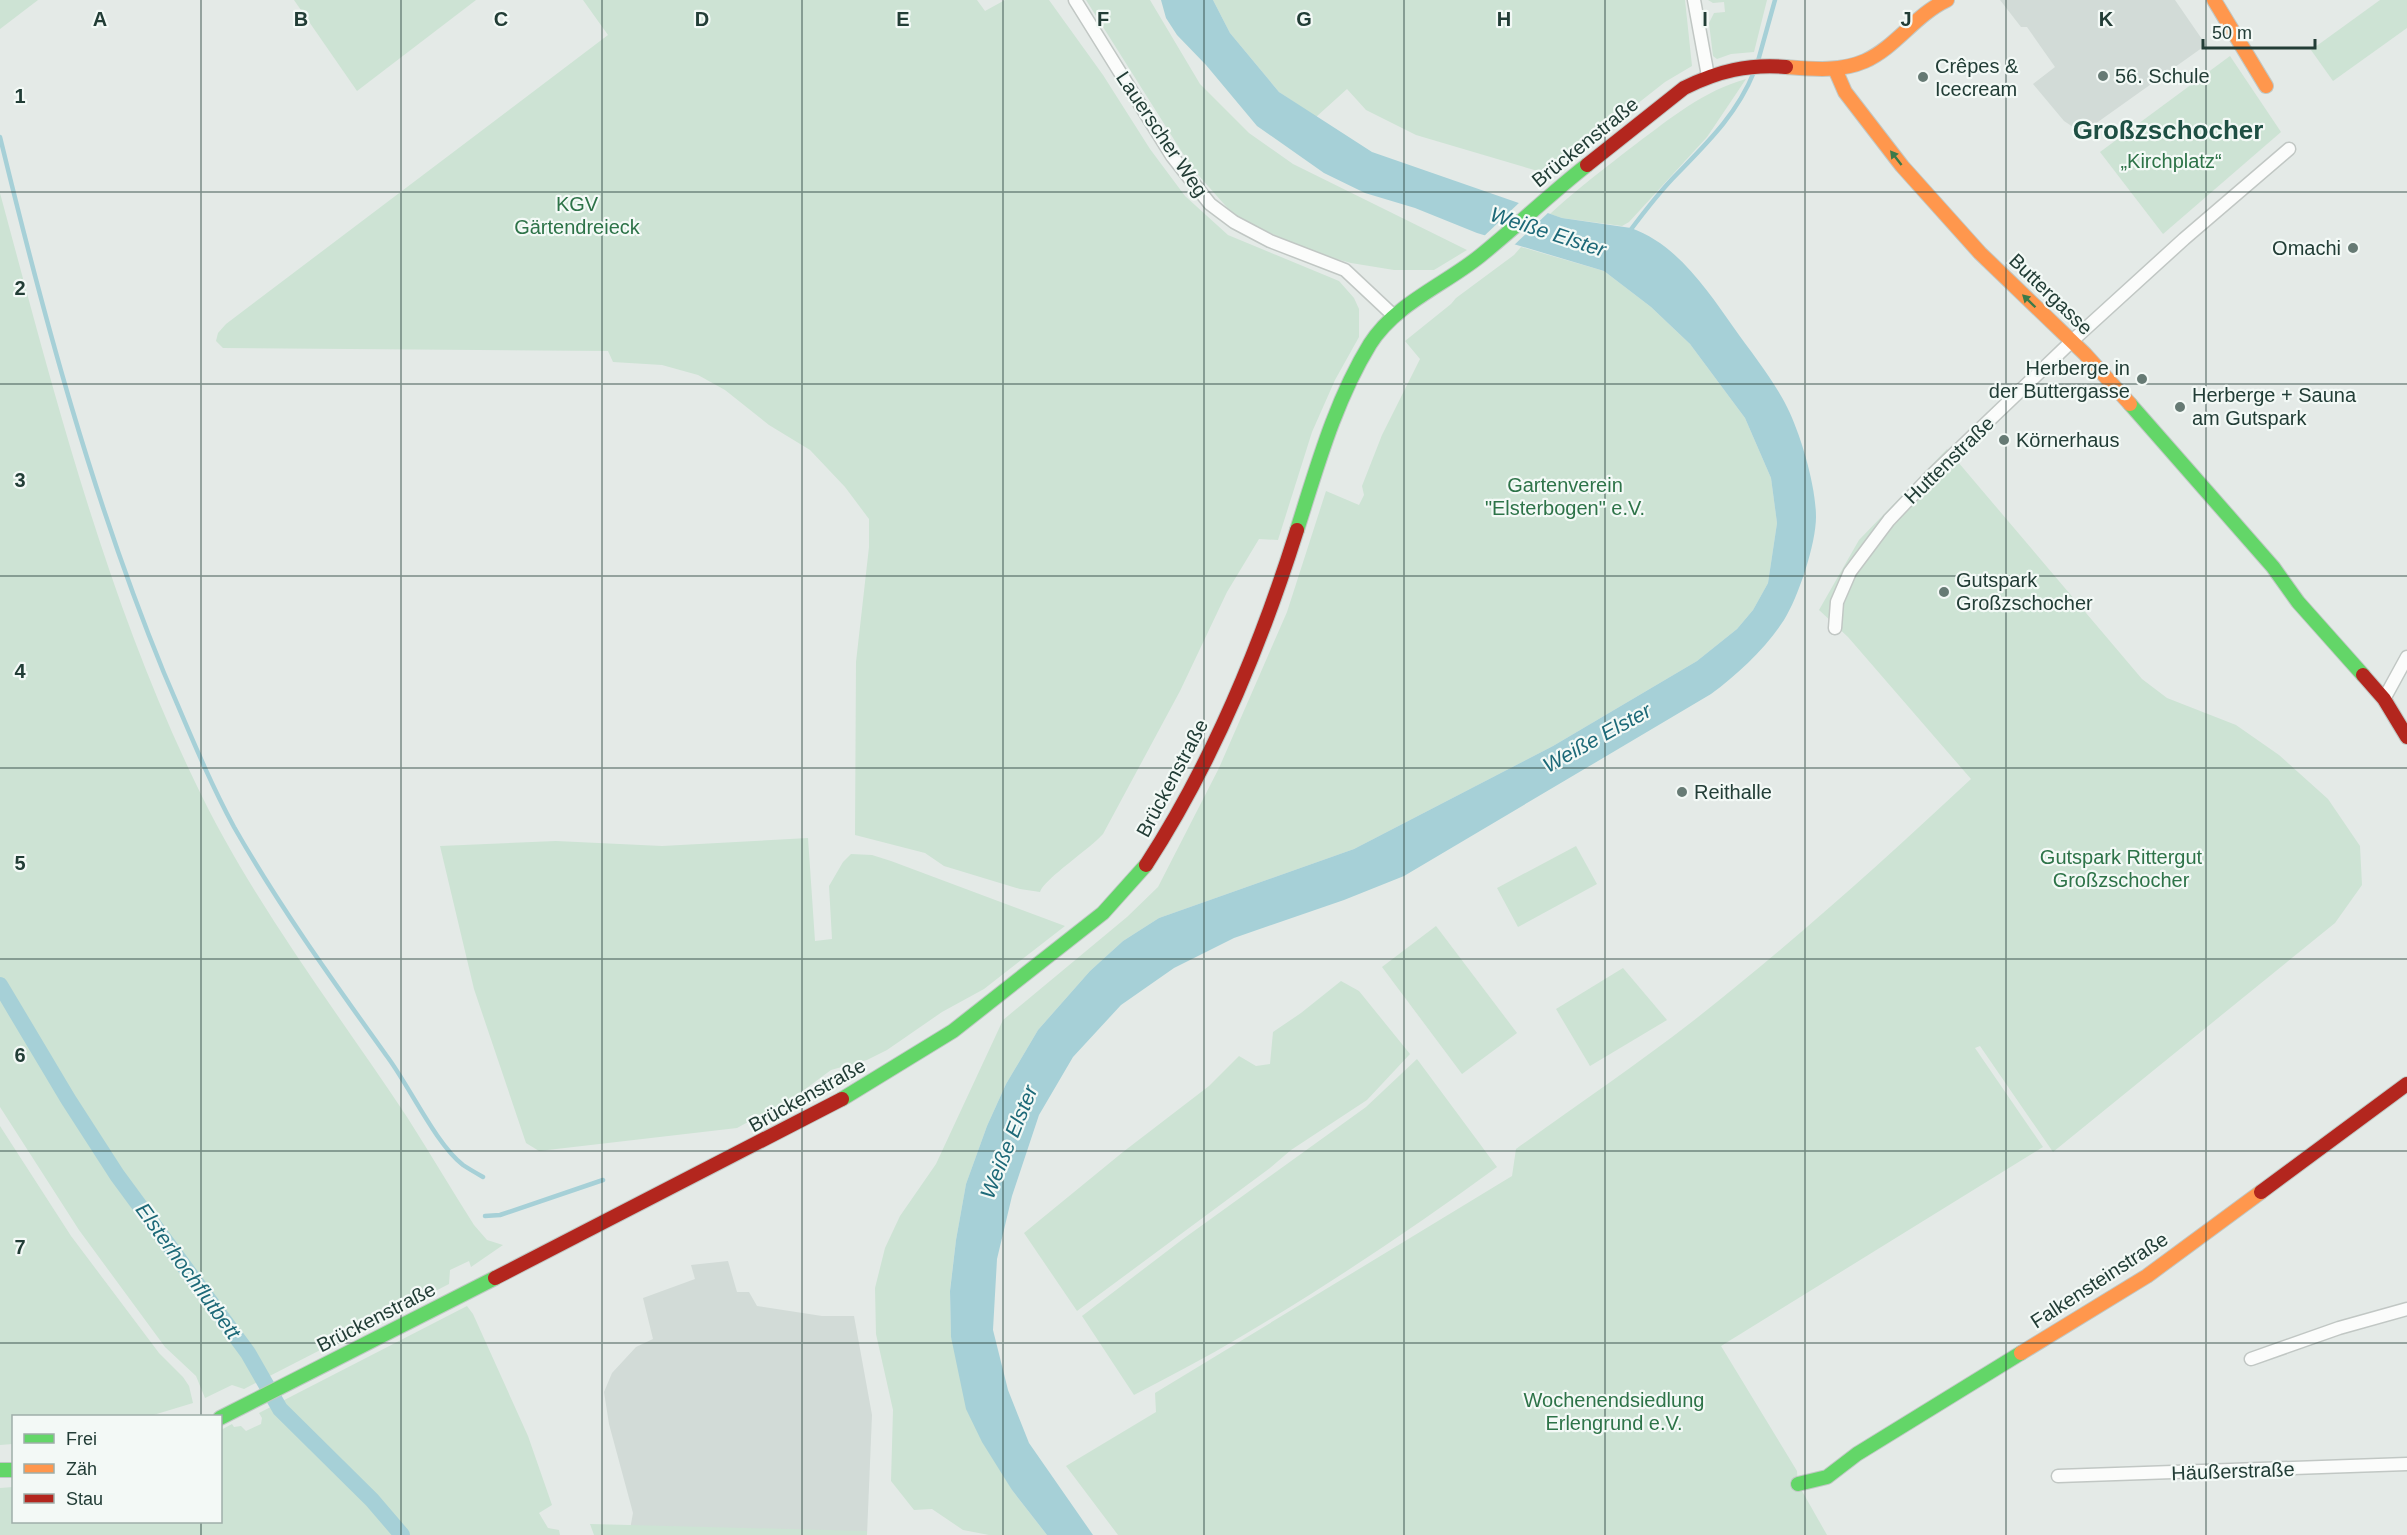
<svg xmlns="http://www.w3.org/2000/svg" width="2407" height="1535" font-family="Arial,sans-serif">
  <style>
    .built { fill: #d2dbd7 }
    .green { fill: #cde3d4 }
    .water { fill: #a6d0d7 }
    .pier { fill: #e4eae7 }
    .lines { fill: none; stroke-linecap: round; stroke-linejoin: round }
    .stream { stroke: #a6d0d7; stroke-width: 4.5 }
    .canal { stroke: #a6d0d7; stroke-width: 16 }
    .street-casing { stroke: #c1c7c4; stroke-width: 15 }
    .fast-casing { stroke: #c0c8c5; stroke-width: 16 }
    .slow-casing { stroke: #c0c8c5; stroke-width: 16 }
    .jam-casing { stroke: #c0c8c5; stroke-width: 16 }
    .street { stroke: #fbfcfb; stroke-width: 12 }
    .fast { stroke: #63d668; stroke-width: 14 }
    .slow { stroke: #ff974d; stroke-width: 14 }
    .jam { stroke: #b3261e; stroke-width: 14 }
    .oneway { fill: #3c7a4a }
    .grid { fill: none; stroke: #223d36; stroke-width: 1.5; stroke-opacity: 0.55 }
    .poi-dot { fill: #667a74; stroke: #f3f9f6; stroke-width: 2 }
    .labels { text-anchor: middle; stroke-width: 4.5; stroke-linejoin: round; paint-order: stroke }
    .poi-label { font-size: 20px; fill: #223d36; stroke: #f3f9f6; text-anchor: start }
    .street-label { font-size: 20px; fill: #223d36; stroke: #f3f9f6 }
    .park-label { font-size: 20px; fill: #2d7348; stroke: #f3f9f6 }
    .water-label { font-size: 21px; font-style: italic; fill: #1d6978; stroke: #f3f9f6 }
    .district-label { font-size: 26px; font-weight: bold; fill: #1e4f43; stroke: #f3f9f6 }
    .grid-label { font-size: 20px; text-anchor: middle; font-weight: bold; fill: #223d36; stroke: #f3f9f6; stroke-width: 4.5; stroke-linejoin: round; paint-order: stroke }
  </style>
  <rect width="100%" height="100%" fill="#e4eae7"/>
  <g class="built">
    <path d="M 2000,0 L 2175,0 L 2206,45 L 2088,129 L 2085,135 L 2064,121 L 2033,84 L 2055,67 L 2027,27 L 2021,27 Z"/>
    <path d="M 728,1261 L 737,1292 L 749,1292 L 757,1306 L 822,1316 L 854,1316 L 872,1415 L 867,1535 L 629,1535 L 633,1513 L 609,1424 L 604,1392 L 612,1373 L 636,1347 L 653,1339 L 643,1298 L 695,1279 L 691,1265 Z"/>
  </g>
  <g class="green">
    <path d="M 0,0 L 38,0 L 0,29 Z"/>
    <path d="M 294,0 L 476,0 L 357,91 Z"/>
    <path d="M 583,0 L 977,0 L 985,11 L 1005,0 L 1049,0 L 1103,75 L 1150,149 L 1185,196 L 1228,235 L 1339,281 L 1354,298 L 1359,309 L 1359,337 L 1335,380 L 1312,432 L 1278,540 L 1259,539 L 1227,592 L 1180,691 L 1103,834 C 1091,848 1044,879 1040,892 L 1020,889 L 944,866 L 925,853 L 855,835 L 856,662 L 869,547 L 869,519 L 845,487 L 810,450 L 769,425 L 725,390 L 698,375 L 662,365 L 613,362 L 608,351 L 223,348 L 216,341 L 218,333 L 226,324 L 608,35 Z"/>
    <path d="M 1086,0 L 1150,0 L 1200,84 L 1249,133 L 1293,164 L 1467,250 L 1434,270 L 1394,270 L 1351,263 L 1314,253 L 1255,226 L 1232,213 L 1192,168 Z"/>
    <path d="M 1213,0 L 1685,0 L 1692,66 L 1665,82 L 1548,174 L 1416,135 L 1366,110 L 1347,89 L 1316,117 L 1279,92 L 1230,33 Z"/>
    <path d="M 1708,0 L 1767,0 L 1754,52 L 1731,54 L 1717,59 L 1713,56 L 1709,23 L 1714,13 L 1725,12 L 1724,2 L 1713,3 Z"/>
    <path d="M 2380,0 L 2407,0 L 2407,28 L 2333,81 L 2311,50 Z"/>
    <path d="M 2230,56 L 2281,132 L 2163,234 L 2100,152 Z"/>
    <path d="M 1746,79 L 1707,137 L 1629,222 L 1622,226 L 1562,218 L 1550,214 C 1577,189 1606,167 1636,144 C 1671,118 1703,91 1746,79 Z"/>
    <path d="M 0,193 C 54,393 105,595 195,782 C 252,902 334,1007 407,1117 C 430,1153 451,1189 474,1225 L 487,1240 L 503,1245 L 471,1267 L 469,1261 L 450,1270 L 449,1284 L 244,1389 L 232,1385 L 205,1398 L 196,1376 L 165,1347 L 79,1230 L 0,1107 Z"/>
    <path d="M 1521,247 L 1604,271 L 1651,307 L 1690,344 L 1745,418 L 1771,478 L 1777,523 L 1768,583 L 1753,610 L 1737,629 L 1697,661 L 1553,746 L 1354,849 L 1159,918 L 1123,941 L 1090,971 L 1038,1030 L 1006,1084 L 987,1126 L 966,1184 L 956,1240 L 950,1290 L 951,1337 L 1012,1490 L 1047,1535 L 989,1535 L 963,1530 L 932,1509 L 914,1510 L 891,1481 L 893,1410 L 876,1334 L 875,1288 L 885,1248 L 900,1216 L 936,1164 L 1003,1020 L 1127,917 L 1158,887 L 1219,768 L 1287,612 L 1326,491 L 1359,505 L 1364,495 L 1362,486 L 1382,435 L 1420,359 L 1405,341 L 1451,304 L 1456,298 L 1514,255 Z"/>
    <path d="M 1947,449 L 2142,679 L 2167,698 L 2236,725 L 2279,755 L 2328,799 L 2360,846 L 2362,885 L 2335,923 L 2053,1152 L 1980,1046 L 1975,1048 L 2043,1147 L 1721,1346 L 1797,1471 L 1798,1484 L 1827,1535 L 1118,1535 L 1066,1466 L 1156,1412 L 1155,1393 L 1512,1176 L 1516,1149 C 1574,1107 1635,1066 1693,1021 C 1790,945 1881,863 1971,779 L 1848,637 L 1819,610 L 1859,540 Z"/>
    <path d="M 808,838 L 815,941 L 832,939 L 829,886 L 843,862 L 851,854 L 872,855 L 891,861 L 1065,926 L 984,989 L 942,1012 L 887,1050 L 867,1060 L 831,1070 L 796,1096 L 737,1128 L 539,1151 L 526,1143 L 474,989 L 440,846 L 556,841 L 662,846 Z"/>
    <path d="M 1576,846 L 1597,884 L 1518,927 L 1497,888 Z"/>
    <path d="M 1436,926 L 1517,1033 L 1462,1074 L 1382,967 Z"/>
    <path d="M 1623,968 L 1667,1020 L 1590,1066 L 1556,1009 Z"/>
    <path d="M 1341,981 L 1359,991 L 1410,1054 L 1367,1100 L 1291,1150 L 1270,1168 L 1077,1311 L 1024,1233 L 1123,1152 L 1209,1086 L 1239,1056 L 1256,1066 L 1270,1064 L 1273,1032 L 1301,1013 Z"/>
    <path d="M 1417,1059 L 1497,1167 C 1415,1227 1330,1284 1242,1336 C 1207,1357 1170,1376 1134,1395 L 1082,1316 L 1183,1239 L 1366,1107 Z"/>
    <path d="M 0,1126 L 71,1236 L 159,1353 L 183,1377 L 189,1386 L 193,1403 L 150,1416 L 14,1416 L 13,1444 L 0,1445 Z"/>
    <path d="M 467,1306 L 473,1314 L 528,1436 L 552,1505 L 539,1513 L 548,1528 L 559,1530 L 560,1535 L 0,1535 L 0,1488 L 13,1487 L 14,1522 L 220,1522 L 221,1430 L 232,1424 L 234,1427 L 241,1426 L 246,1431 L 261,1424 L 262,1418 L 259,1413 Z"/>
    <path d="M 590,1524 L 867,1531 L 867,1535 L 594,1535 Z"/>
  </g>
  <path class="water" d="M 1161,0 L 1213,0 L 1230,33 L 1279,92 L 1372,152 L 1562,218 L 1631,228 C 1677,244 1708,291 1734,328 C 1751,352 1775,382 1787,407 C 1801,435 1816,486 1816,517 C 1816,544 1798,598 1784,620 C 1765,649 1738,674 1711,694 L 1404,876 L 1344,900 L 1234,938 L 1174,968 L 1121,1005 L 1073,1057 L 1039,1115 L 1012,1196 L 997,1259 L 993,1330 L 1008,1390 L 1029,1443 L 1093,1535 L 1047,1535 L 1012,1490 L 982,1442 L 966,1409 L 951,1337 L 950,1291 L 956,1240 L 966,1184 L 987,1126 L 1006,1084 L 1038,1030 L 1090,971 L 1123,941 L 1159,918 L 1354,849 L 1553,746 L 1697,661 L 1737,629 L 1753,610 L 1768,583 L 1777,523 L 1771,478 L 1745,418 L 1690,344 L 1651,307 L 1604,271 L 1477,233 L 1415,208 L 1365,193 L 1324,173 L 1257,126 L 1206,65 L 1177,35 L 1166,18 Z"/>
  <path class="pier" d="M 1521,201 L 1550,211 L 1512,247 L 1482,238 Z"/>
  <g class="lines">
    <g class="stream">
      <path d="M 1758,61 L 1775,0"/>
      <path d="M 0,137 C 44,318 93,500 164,673 C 186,724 207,777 234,827 C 279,906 333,981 386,1055 C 409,1085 435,1143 463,1165 C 469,1169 476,1173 483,1177"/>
      <path d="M 1629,232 C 1644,212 1659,192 1677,174 C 1708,142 1737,114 1754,72"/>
      <path d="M 485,1216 L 500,1215 L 603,1180"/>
    </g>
    <path class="canal" d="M 0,985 L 68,1099 L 117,1175 L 248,1353 L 280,1409 L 372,1500 L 402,1535"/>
    <defs>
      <g id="street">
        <path d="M 1075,0 L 1172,156 L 1210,204 L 1234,222 L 1270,241 L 1345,270 L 1394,316"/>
        <path d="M 1694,0 L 1708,76"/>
        <path d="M 1835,628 L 1837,602 L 1850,572 L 1889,520 L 1929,478 L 2072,341 L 2184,239 L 2289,149"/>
        <path d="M 2384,699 L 2407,657"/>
        <path d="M 2251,1359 L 2339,1328 L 2407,1309"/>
        <path d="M 2058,1476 L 2407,1464"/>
      </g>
      <g id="fast">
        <path d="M 2130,404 L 2273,567 L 2298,602 L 2363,675"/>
        <path d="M 1297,530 C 1317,467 1335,401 1370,344 C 1395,304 1444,285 1480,256 C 1516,227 1550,194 1587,165"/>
        <path d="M 842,1099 L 953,1031 L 1103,913 L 1146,865"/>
        <path d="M 220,1418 L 495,1278"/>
        <path d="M 0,1470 L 14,1470"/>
        <path d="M 1798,1484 L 1827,1477 L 1857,1454 L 2021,1353"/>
      </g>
      <g id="slow">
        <path d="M 2214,0 L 2266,86"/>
        <path d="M 1786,67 C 1812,69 1840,72 1865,61 C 1896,47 1915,15 1947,0"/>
        <path d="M 1835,69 L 1845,92 L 1902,166 L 1980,253 L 2085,354 L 2130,404"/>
        <path d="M 2021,1353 L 2147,1276 L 2261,1192"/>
      </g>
      <g id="jam">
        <path d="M 1587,165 L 1684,88 C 1718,71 1748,64 1786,67"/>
        <path d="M 2363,675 L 2384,699 L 2407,737"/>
        <path d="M 1146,865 C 1213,762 1260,648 1297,530"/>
        <path d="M 2261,1192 L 2407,1084"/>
        <path d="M 495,1278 L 842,1099"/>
      </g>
    </defs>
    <use href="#street" class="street-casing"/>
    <use href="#fast" class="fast-casing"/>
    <use href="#slow" class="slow-casing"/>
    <use href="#jam" class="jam-casing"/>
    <use href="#street" class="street"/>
    <use href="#fast" class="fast"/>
    <use href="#slow" class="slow"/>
    <use href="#jam" class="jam"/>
  </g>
  <defs><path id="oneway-solid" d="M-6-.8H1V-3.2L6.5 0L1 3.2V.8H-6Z" transform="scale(1.5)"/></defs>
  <g class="oneway">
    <use href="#oneway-solid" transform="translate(1896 158) rotate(-128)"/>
    <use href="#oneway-solid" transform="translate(2029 301) rotate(-136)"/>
  </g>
  <path class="grid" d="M 201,0 L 201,1416M 401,0 L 401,1535M 602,0 L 602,1535M 802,0 L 802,1535M 1003,0 L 1003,1535M 1204,0 L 1204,1535M 1404,0 L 1404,1535M 1605,0 L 1605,1535M 1805,0 L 1805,1535M 2006,0 L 2006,1535M 2206,0 L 2206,1535M 0,192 L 2407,192M 0,384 L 2407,384M 0,576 L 2407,576M 0,768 L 2407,768M 0,959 L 2407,959M 0,1151 L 2407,1151M 0,1343 L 2407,1343M 201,1522 L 201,1535"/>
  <g class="poi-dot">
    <circle cx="2103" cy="76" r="6"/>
    <circle cx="1923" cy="77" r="6"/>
    <circle cx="2353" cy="248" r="6"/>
    <circle cx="2142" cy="379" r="6"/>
    <circle cx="2180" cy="407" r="6"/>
    <circle cx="2004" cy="440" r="6"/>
    <circle cx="1944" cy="592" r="6"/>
    <circle cx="1682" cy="792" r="6"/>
  </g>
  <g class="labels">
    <g class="poi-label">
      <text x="1935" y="73">Crêpes &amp;<tspan x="1935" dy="23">Icecream</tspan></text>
      <text x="2115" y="83">56. Schule</text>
      <text x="2341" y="255" text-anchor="end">Omachi</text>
      <text x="2130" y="375" text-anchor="end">Herberge in<tspan x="2130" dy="23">der Buttergasse</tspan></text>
      <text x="2192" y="402">Herberge + Sauna<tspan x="2192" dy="23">am Gutspark</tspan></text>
      <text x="2016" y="447">Körnerhaus</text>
      <text x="1956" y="587">Gutspark<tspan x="1956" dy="23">Großzschocher</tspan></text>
      <text x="1694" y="799">Reithalle</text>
    </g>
    <g class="street-label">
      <text transform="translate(1162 134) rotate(56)" y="7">Lauerscher Weg</text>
      <text transform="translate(1585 142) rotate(-39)" y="7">Brückenstraße</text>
      <text transform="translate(2051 294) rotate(44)" y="7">Buttergasse</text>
      <text transform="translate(1949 460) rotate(-44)" y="7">Huttenstraße</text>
      <text transform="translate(1172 778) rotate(-62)" y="7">Brückenstraße</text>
      <text transform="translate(807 1095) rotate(-29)" y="7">Brückenstraße</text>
      <text transform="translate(2099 1280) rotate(-33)" y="7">Falkensteinstraße</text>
      <text transform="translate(376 1317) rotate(-27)" y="7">Brückenstraße</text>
      <text transform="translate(2233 1471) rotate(-2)" y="7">Häußerstraße</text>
    </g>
    <g class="park-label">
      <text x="2171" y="168">„Kirchplatz“</text>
      <text x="577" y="211">KGV<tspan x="577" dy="23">Gärtendreieck</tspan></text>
      <text x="1565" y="492">Gartenverein<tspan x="1565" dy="23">"Elsterbogen" e.V.</tspan></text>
      <text x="2121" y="864">Gutspark Rittergut<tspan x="2121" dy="23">Großzschocher</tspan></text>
      <text x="1614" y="1407">Wochenendsiedlung<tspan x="1614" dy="23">Erlengrund e.V.</tspan></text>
    </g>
    <g class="water-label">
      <text transform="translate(1548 232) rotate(18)" y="7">Weiße Elster</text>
      <text transform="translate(1597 738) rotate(-29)" y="7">Weiße Elster</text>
      <text transform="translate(1009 1142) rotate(-68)" y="7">Weiße Elster</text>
      <text transform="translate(188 1271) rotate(54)" y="7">Elsterhochflutbett</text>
    </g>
    <g class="district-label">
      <text x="2168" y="139">Großzschocher</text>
    </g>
  </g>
  <g class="grid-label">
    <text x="100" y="26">A</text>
    <text x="301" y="26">B</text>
    <text x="501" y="26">C</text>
    <text x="702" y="26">D</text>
    <text x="903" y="26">E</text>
    <text x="1103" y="26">F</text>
    <text x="1304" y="26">G</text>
    <text x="1504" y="26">H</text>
    <text x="1705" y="26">I</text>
    <text x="1906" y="26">J</text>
    <text x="2106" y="26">K</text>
    <text x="20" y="103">1</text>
    <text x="20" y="295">2</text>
    <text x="20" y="487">3</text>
    <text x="20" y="678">4</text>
    <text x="20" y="870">5</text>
    <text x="20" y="1062">6</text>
    <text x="20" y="1254">7</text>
  </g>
  <rect x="12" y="1415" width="210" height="108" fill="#f3f9f6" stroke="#9faea9" stroke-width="1.5"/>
  <rect x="24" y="1434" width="30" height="9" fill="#63d668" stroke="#9faea9" stroke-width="1.5"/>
  <text x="66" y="1445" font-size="18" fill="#223d36">Frei</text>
  <rect x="24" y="1464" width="30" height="9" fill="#ff974d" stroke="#9faea9" stroke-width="1.5"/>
  <text x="66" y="1475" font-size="18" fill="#223d36">Zäh</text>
  <rect x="24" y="1494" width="30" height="9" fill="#b3261e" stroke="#9faea9" stroke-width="1.5"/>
  <text x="66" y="1505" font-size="18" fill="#223d36">Stau</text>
  <path d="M2203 39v9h112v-9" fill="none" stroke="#223d36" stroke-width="3"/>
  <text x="2212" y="39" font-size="18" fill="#223d36" stroke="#f3f9f6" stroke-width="4.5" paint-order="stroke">50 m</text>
</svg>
